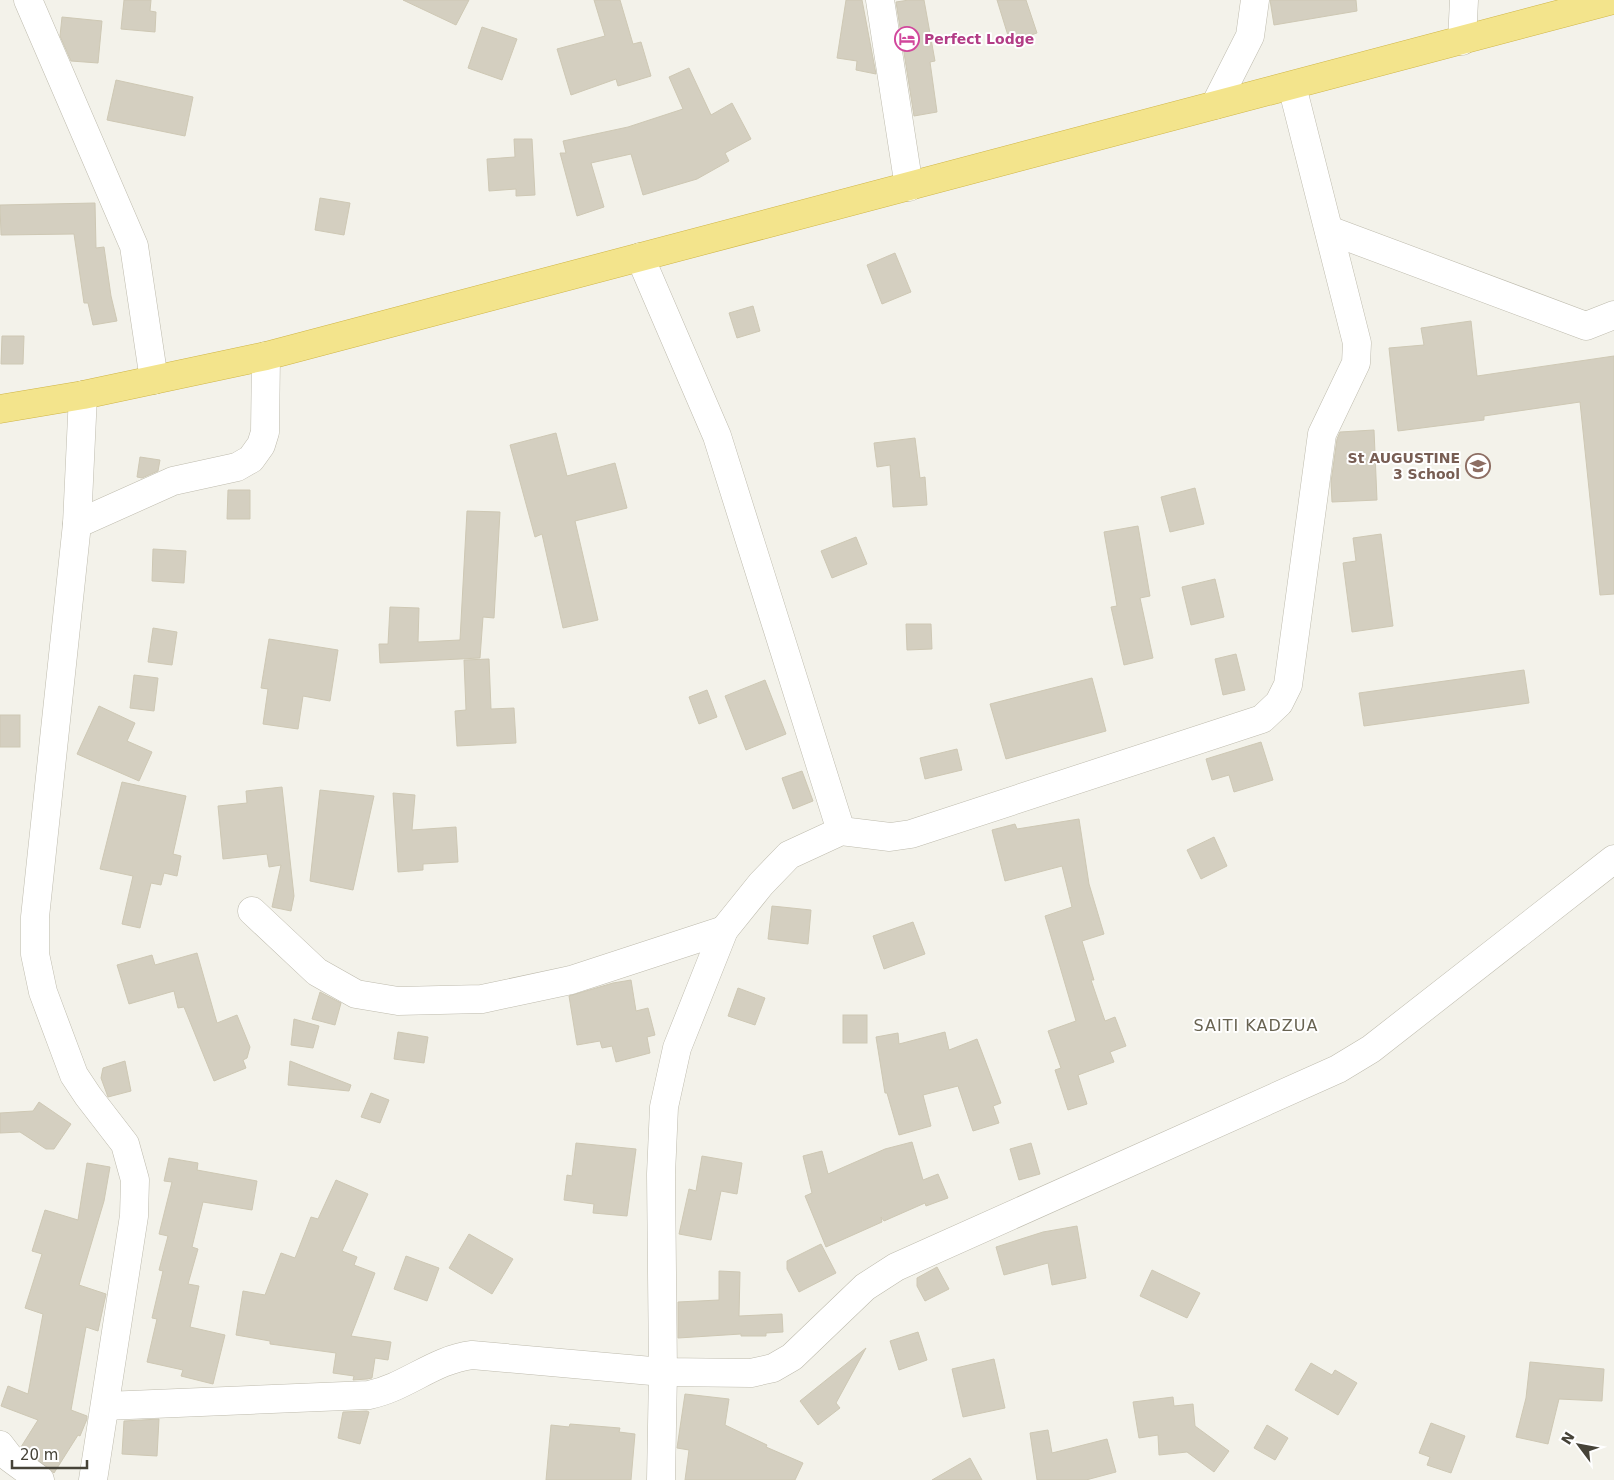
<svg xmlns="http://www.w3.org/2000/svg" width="1614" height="1480" font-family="'DejaVu Sans',sans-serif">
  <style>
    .building { fill: #d4cfc0; stroke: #cec8b4 }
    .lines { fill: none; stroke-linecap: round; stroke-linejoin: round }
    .minor-casing { stroke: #bebbad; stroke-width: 29 }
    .trunk-casing { stroke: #cfb547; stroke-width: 29 }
    .minor { stroke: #fff; stroke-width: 28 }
    .trunk { stroke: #f3e48c; stroke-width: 28 }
    .labels { text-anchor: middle; stroke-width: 4; stroke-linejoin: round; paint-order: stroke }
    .hotel-label { font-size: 14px; font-weight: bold; fill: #b23c85; stroke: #fff; text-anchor: start }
    .education-label { font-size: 14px; font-weight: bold; fill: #785e54; stroke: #fff; text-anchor: end }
    .quarter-label { font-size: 16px; letter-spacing: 1px; fill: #686351; stroke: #fff }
  </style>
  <rect width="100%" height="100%" fill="#f3f2ea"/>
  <g class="building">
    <path d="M 124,0 L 151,0 L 150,11 L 156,12 L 155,32 L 121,29 Z"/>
    <path d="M 403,0 L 469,0 L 456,25 Z"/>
    <path d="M 594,0 L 620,0 L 633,44 L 641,42 L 651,76 L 618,86 L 616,79 L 571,95 L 557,49 L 605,36 Z"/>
    <path d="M 846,0 L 862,0 L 876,74 L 856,70 L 857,61 L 837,58 Z"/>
    <path d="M 909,0 L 924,0 L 935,61 L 930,62 L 937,112 L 914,116 L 896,2 Z"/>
    <path d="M 997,0 L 1026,0 L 1037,33 L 1010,42 Z"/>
    <path d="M 1270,0 L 1356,0 L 1357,11 L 1274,25 Z"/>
    <path d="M 62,17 L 102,21 L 98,63 L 71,61 L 60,36 Z"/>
    <path d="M 482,27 L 517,39 L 502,80 L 468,68 Z"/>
    <path d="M 689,68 L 711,115 L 732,103 L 751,139 L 725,153 L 729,161 L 697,179 L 643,195 L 631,154 L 591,163 L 604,207 L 577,216 L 560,153 L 566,153 L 563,141 L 628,127 L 683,109 L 669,77 Z"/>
    <path d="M 116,80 L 193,97 L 185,136 L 107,120 Z"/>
    <path d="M 514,139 L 532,139 L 535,195 L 516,196 L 516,189 L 489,191 L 487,159 L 515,157 Z"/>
    <path d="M 320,198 L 350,203 L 344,235 L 315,230 Z"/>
    <path d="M 95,203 L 96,248 L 104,247 L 111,296 L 117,321 L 93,325 L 88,303 L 84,303 L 74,234 L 1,235 L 0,205 Z"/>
    <path d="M 895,253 L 911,292 L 882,304 L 867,265 Z"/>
    <path d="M 753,306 L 760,331 L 737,338 L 729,313 Z"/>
    <path d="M 1471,321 L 1477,376 L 1614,356 L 1614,594 L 1600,595 L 1580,402 L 1484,416 L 1484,420 L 1398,431 L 1389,348 L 1424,345 L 1421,328 Z"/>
    <path d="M 2,336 L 24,336 L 23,364 L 1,364 Z"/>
    <path d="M 1374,430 L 1377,500 L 1332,502 L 1331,482 L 1337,439 L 1340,432 Z"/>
    <path d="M 556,433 L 567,476 L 615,463 L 627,508 L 575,521 L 598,620 L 563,628 L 542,534 L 535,537 L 510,445 Z"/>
    <path d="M 915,438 L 920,478 L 925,477 L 927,505 L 893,507 L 890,465 L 877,467 L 874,443 Z"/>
    <path d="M 140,457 L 160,460 L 158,471 L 142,478 L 137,477 Z"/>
    <path d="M 1195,488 L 1204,524 L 1170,532 L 1161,497 Z"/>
    <path d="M 228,490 L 250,490 L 250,519 L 227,519 Z"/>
    <path d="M 467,511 L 500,512 L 494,618 L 483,617 L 480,658 L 380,663 L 379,644 L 388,644 L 390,607 L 419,608 L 418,642 L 460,640 Z"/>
    <path d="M 1138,526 L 1150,596 L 1140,598 L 1153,658 L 1124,665 L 1111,607 L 1117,606 L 1104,532 Z"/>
    <path d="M 1381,534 L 1393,626 L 1352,632 L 1343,563 L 1356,561 L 1353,538 Z"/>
    <path d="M 856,537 L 867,564 L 832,578 L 821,551 Z"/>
    <path d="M 153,549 L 186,551 L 184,583 L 152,581 Z"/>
    <path d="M 1215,579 L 1224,617 L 1191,625 L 1182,587 Z"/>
    <path d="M 906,624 L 931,624 L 932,649 L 907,650 Z"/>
    <path d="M 153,628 L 177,632 L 172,665 L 148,662 Z"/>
    <path d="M 269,639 L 338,650 L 330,701 L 303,696 L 298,729 L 263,724 L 268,689 L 261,688 Z"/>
    <path d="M 1236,654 L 1245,690 L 1223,695 L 1215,659 Z"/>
    <path d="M 489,659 L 491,709 L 514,708 L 516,743 L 457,746 L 455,711 L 466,710 L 464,660 Z"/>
    <path d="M 1524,670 L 1529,703 L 1364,726 L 1359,693 Z"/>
    <path d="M 134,675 L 158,678 L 154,711 L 130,708 Z"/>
    <path d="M 1092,678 L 1106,731 L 1006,759 L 990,704 Z"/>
    <path d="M 765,680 L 786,734 L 746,750 L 725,696 Z"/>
    <path d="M 707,690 L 717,717 L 699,724 L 689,697 Z"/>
    <path d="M 99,706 L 135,723 L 127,741 L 152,752 L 139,781 L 77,754 Z"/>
    <rect x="0" y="715" width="20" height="32"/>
    <path d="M 1261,742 L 1273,780 L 1234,792 L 1229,775 L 1212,780 L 1206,759 Z"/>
    <path d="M 957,749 L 962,770 L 925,779 L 920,758 Z"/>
    <path d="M 802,771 L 813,801 L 793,809 L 782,778 Z"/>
    <path d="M 122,782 L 186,796 L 173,854 L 181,856 L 177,876 L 164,873 L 161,885 L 151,883 L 140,928 L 122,924 L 133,876 L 100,869 Z"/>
    <path d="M 282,787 L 294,896 L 291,911 L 272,907 L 281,865 L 269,867 L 267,854 L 223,859 L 218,806 L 247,803 L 246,791 Z"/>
    <path d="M 320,790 L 374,796 L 353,890 L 310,881 Z"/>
    <path d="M 393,793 L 415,795 L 412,830 L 456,827 L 458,862 L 423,864 L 423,870 L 398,872 Z"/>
    <path d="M 1079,819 L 1089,884 L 1104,934 L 1082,941 L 1094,980 L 1091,980 L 1105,1021 L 1115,1017 L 1126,1046 L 1110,1052 L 1114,1062 L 1078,1075 L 1087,1104 L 1068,1110 L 1055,1070 L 1061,1068 L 1048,1031 L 1076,1021 L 1045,916 L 1072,907 L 1062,866 L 1005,881 L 992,830 L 1015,824 L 1017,829 Z"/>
    <path d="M 1214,837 L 1227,866 L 1201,879 L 1187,850 Z"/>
    <path d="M 772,906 L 811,910 L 808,944 L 768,939 Z"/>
    <path d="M 913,922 L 925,954 L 884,969 L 873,936 Z"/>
    <path d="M 197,953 L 217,1023 L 237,1015 L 250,1047 L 247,1058 L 243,1060 L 246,1068 L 214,1081 L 184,1007 L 178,1008 L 174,991 L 129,1004 L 117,965 L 152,955 L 155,965 Z"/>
    <path d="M 631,980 L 636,1011 L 648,1008 L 655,1035 L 647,1037 L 650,1053 L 616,1062 L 612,1046 L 602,1048 L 600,1041 L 577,1045 L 569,996 L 613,983 Z"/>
    <path d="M 738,988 L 765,998 L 755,1025 L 728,1016 Z"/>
    <path d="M 320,992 L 341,1003 L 335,1025 L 312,1019 Z"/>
    <rect x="843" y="1015" width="24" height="28"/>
    <path d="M 294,1019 L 319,1026 L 313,1048 L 291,1045 Z"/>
    <path d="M 398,1032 L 428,1037 L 424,1063 L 394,1059 Z"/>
    <path d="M 945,1032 L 949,1050 L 977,1039 L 1001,1103 L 993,1106 L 999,1123 L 973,1131 L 958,1086 L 923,1095 L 931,1126 L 899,1135 L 887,1093 L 885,1093 L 876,1037 L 898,1033 L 899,1044 Z"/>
    <path d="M 125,1061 L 131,1091 L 108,1097 L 101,1078 L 103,1068 Z"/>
    <path d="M 290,1061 L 351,1085 L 349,1091 L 288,1085 Z"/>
    <path d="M 371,1093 L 389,1100 L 380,1123 L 361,1117 Z"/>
    <path d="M 39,1102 L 71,1124 L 54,1149 L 46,1149 L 20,1132 L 0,1133 L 0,1113 L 33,1111 Z"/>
    <path d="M 912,1142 L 923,1180 L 938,1174 L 948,1198 L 926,1206 L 925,1203 L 884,1221 L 881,1217 L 882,1222 L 826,1247 L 805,1196 L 812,1193 L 803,1156 L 822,1151 L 828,1174 L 885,1149 Z"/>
    <path d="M 576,1143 L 636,1149 L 627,1216 L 593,1213 L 594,1204 L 564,1200 L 567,1175 L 572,1176 Z"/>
    <path d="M 1031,1143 L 1040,1174 L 1019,1180 L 1010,1149 Z"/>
    <path d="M 702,1156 L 742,1163 L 737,1194 L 721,1191 L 711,1240 L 679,1234 L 689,1189 L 696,1191 Z"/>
    <path d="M 169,1158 L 198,1163 L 197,1170 L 257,1181 L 252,1210 L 203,1202 L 192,1247 L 198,1249 L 188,1284 L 199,1286 L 190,1327 L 225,1335 L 213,1384 L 181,1376 L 183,1370 L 147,1362 L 157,1319 L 152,1318 L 163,1271 L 159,1270 L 168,1236 L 159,1234 L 172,1182 L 164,1181 Z"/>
    <path d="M 87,1163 L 110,1167 L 104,1201 L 79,1285 L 106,1294 L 98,1331 L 86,1327 L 71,1410 L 87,1416 L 87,1419 L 80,1436 L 78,1435 L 54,1473 L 21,1447 L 38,1420 L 1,1406 L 8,1386 L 28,1394 L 43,1314 L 25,1308 L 42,1254 L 32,1251 L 45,1210 L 78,1220 Z"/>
    <path d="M 336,1180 L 368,1194 L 342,1251 L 357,1257 L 354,1265 L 375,1273 L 351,1336 L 391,1342 L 388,1360 L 375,1358 L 372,1378 L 367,1379 L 353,1380 L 354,1376 L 333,1373 L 336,1353 L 270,1344 L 270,1341 L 236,1335 L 243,1291 L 265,1295 L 281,1253 L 295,1258 L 311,1217 L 318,1219 Z"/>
    <path d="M 1077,1226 L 1086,1278 L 1052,1285 L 1048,1263 L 1004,1275 L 996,1247 L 1043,1232 Z"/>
    <path d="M 469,1234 L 513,1259 L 492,1294 L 449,1268 Z"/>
    <path d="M 821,1244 L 836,1273 L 799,1292 L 787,1269 L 787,1261 Z"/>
    <path d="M 406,1256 L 439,1268 L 427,1301 L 394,1289 Z"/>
    <path d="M 937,1267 L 949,1289 L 925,1301 L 917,1286 L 917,1278 Z"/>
    <path d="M 1152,1270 L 1200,1293 L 1187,1318 L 1140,1296 Z"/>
    <path d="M 719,1271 L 740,1272 L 739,1316 L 782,1314 L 783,1332 L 766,1333 L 766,1336 L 741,1336 L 741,1334 L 678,1338 L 678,1302 L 719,1300 Z"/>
    <path d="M 918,1332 L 927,1360 L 899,1370 L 890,1341 Z"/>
    <path d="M 866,1348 L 836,1403 L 840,1408 L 818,1425 L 800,1401 Z"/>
    <path d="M 994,1359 L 1005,1408 L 963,1417 L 952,1369 Z"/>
    <path d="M 1530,1362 L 1604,1369 L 1602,1401 L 1559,1399 L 1548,1444 L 1516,1437 L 1526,1398 Z"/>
    <path d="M 1311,1363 L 1332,1375 L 1335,1370 L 1357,1383 L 1338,1415 L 1295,1390 Z"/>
    <path d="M 685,1394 L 729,1399 L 725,1425 L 767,1445 L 766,1447 L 803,1463 L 795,1480 L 685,1480 L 689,1450 L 677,1448 Z"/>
    <path d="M 1173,1397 L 1174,1406 L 1193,1404 L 1195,1426 L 1229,1451 L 1214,1472 L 1187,1452 L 1159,1455 L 1158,1435 L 1139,1438 L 1133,1402 Z"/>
    <path d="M 367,1411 L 369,1412 L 360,1444 L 338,1438 L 343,1412 Z"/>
    <path d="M 159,1419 L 157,1456 L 122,1454 L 124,1421 Z"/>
    <path d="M 1431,1423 L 1465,1436 L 1451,1473 L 1427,1465 L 1430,1457 L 1419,1453 Z"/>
    <path d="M 570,1424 L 620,1428 L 619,1432 L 635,1434 L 631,1480 L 546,1480 L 551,1425 L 569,1427 Z"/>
    <path d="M 1267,1425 L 1288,1438 L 1275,1460 L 1254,1448 Z"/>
    <path d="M 1048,1430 L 1052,1453 L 1107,1439 L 1116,1472 L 1086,1480 L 1037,1480 L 1030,1433 Z"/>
    <path d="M 970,1458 L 982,1480 L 932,1480 Z"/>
  </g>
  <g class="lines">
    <defs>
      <g id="minor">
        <path d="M 28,0 L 134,246 L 154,380"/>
        <path d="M 880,0 L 909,187"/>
        <path d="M 1462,41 L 1464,0"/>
        <path d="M 1215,105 L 1250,36 L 1255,0"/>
        <path d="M 1329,230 L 1586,326 L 1614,315"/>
        <path d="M 640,257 L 717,436 L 841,831"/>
        <path d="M 83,395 L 77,524 L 35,917 L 35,954 L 43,992 L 74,1075 L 88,1096 L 125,1144 L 135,1180 L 134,1216 L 93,1480"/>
        <path d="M 77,524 L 173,481 L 237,467 L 251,459 L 261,445 L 265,432 L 266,356"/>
        <path d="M 252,911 L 317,972 L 356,994 L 398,1001 L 482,999 L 571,980 L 724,930"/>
        <path d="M 105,1406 L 369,1395 C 407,1387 433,1360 472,1355 L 663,1372 L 751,1373 L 773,1368 L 792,1357 L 865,1287 L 896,1267 L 1338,1069 L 1371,1049 L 1614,859"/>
        <path d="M 0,1445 L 10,1458 L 40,1480"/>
        <path d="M 661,1480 L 663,1372 L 661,1174 L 664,1107 L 677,1048 L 724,930 L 761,884 L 789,855 L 841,831 L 890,837 L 911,834 L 1262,719 L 1279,703 L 1288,685 L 1322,434 L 1356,363 L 1357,343 L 1292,86"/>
      </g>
      <path id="trunk" d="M 0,409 L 83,395 L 266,356 L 1613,0"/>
    </defs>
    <use href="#minor" class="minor-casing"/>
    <use href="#trunk" class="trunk-casing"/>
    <use href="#minor" class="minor"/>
    <use href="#trunk" class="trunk"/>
  </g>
  <defs>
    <symbol id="hotel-ring" viewBox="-11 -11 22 22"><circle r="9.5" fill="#fff" stroke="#d1479c" stroke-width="1.5"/><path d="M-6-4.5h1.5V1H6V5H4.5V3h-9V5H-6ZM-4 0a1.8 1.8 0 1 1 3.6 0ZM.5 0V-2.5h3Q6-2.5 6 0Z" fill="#d1479c"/></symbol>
    <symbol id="school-ring" viewBox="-11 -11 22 22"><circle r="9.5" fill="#fff" stroke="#8d6e63" stroke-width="1.5"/><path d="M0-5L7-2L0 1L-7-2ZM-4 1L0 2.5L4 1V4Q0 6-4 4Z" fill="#8d6e63"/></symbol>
  </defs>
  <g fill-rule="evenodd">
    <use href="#hotel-ring" x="893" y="25" width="28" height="28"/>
    <use href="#school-ring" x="1464" y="452" width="28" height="28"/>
  </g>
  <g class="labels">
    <g class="hotel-label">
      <text x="924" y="44">Perfect Lodge</text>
    </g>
    <g class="education-label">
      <text x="1460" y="463">St AUGUSTINE<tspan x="1460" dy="16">3 School</tspan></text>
    </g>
    <g class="quarter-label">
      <text x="1256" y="1031">SAITI KADZUA</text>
    </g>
  </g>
  <g transform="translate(1579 1445) rotate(302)" stroke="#ffffff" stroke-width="4" paint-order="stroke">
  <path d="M0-4L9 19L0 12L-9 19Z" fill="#464338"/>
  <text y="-8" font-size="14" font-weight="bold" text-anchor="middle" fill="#464338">N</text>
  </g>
  <path d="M12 1460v8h75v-8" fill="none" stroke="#464338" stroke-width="2.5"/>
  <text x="20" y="1460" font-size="15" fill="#464338" stroke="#ffffff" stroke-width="4" paint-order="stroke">20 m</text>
</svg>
